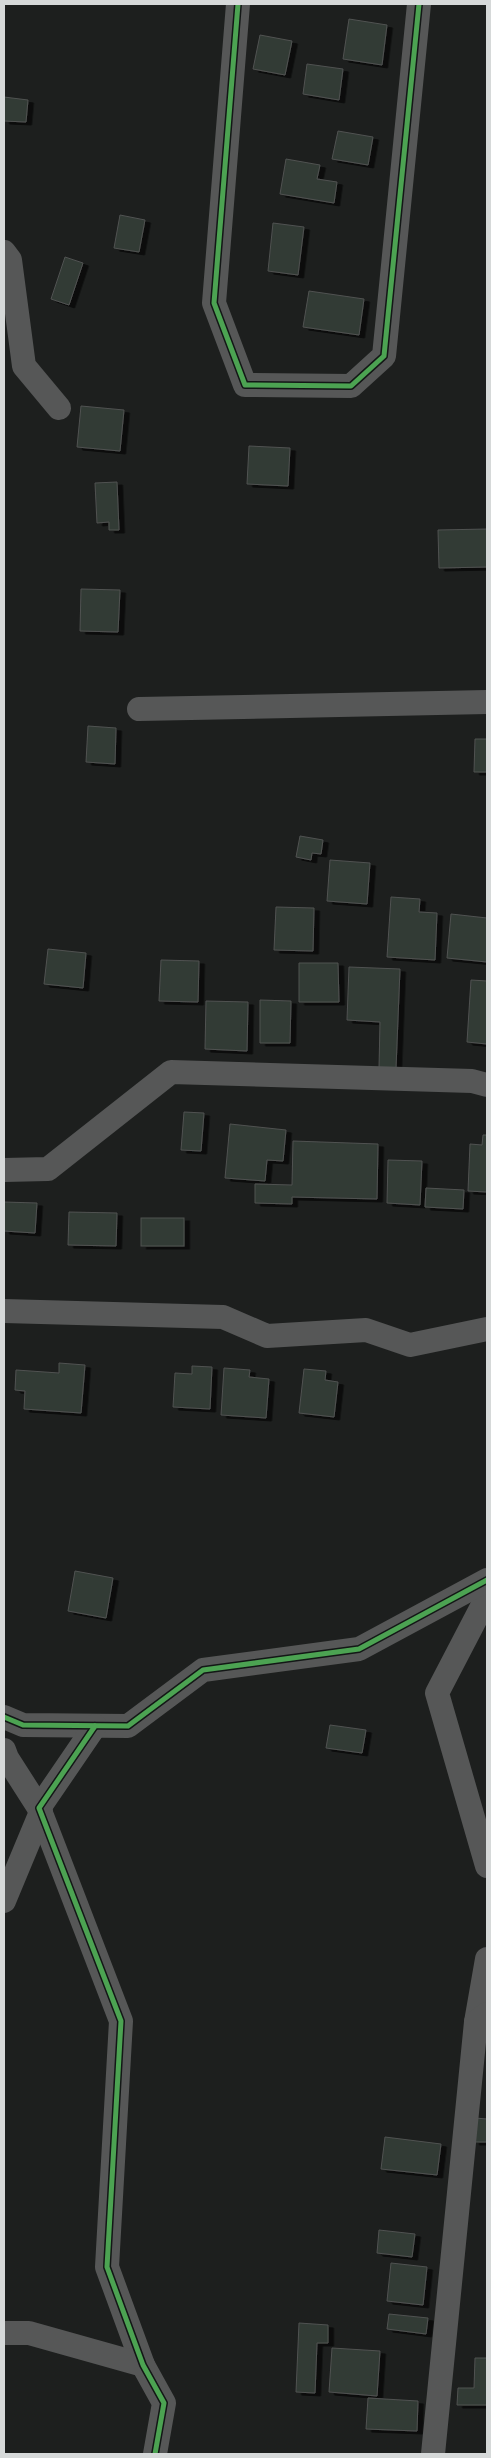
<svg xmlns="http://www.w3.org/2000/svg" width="491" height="2458" font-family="'Golos Text',sans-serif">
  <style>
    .building { fill: #323a35; stroke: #505251; filter: url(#shadow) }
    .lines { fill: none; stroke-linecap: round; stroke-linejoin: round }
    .street { stroke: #565757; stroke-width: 24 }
    .cycleway-casing { stroke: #131716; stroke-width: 8 }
    .cycleway { stroke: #4ca352; stroke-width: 5 }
  </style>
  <defs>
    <filter id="shadow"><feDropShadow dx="5.5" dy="3" stdDeviation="0" flood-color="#0009"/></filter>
  </defs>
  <rect width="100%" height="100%" fill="#1d1f1e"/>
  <g class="building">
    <path d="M 349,19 L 387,25 L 382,65 L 343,59 Z"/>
    <path d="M 260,35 L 292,41 L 285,75 L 253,69 Z"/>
    <path d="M 307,64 L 343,69 L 339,100 L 303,94 Z"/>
    <path d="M 4,97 L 28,100 L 26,122 L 4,121 Z"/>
    <path d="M 338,131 L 373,137 L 368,165 L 332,159 Z"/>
    <path d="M 286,159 L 320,165 L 317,179 L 337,182 L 334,203 L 280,194 Z"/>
    <path d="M 120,215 L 145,220 L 139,252 L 114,248 Z"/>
    <path d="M 273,223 L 304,227 L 298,275 L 268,271 Z"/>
    <path d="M 65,257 L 83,263 L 69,305 L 51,299 Z"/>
    <path d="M 309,291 L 364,299 L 359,335 L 303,327 Z"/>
    <path d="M 81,406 L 124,410 L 120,451 L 77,447 Z"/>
    <path d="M 249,446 L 290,448 L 288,486 L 247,484 Z"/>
    <path d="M 117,482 L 119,530 L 109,530 L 109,522 L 97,523 L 95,483 Z"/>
    <path d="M 487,529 L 487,567 L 439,568 L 438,530 Z"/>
    <path d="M 81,589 L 120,590 L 118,632 L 80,631 Z"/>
    <path d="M 88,726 L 116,728 L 115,764 L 86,762 Z"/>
    <path d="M 475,739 L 487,739 L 487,772 L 474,772 Z"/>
    <path d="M 300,836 L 323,840 L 321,854 L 312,853 L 311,860 L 296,857 Z"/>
    <path d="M 330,860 L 370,863 L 367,904 L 327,901 Z"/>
    <path d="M 391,897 L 420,899 L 419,912 L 437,913 L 435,960 L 387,957 Z"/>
    <path d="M 276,907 L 314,908 L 313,951 L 274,950 Z"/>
    <path d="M 451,914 L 487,918 L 487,962 L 447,958 Z"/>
    <path d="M 48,949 L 86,953 L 83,988 L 44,984 Z"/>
    <path d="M 161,960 L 199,961 L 198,1002 L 159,1001 Z"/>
    <path d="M 299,963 L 338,963 L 339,1002 L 299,1002 Z"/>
    <path d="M 349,967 L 400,969 L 396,1068 L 379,1068 L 380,1022 L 347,1020 Z"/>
    <path d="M 471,980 L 487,981 L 487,1044 L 467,1042 Z"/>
    <path d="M 260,1000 L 291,1001 L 290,1043 L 260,1043 Z"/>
    <path d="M 206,1001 L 248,1002 L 247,1051 L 205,1049 Z"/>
    <path d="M 184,1112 L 204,1113 L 201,1151 L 181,1150 Z"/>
    <path d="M 230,1124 L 286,1130 L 283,1161 L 267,1160 L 265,1181 L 225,1178 Z"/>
    <path d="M 483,1135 L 487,1135 L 487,1192 L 468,1191 L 470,1144 L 482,1145 Z"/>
    <path d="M 293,1141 L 378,1144 L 377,1199 L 292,1197 L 292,1204 L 255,1203 L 255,1184 L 292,1185 Z"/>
    <path d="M 388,1160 L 422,1161 L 420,1205 L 387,1203 Z"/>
    <path d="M 426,1188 L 464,1190 L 463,1209 L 425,1207 Z"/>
    <path d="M 4,1202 L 37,1203 L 35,1233 L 4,1231 Z"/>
    <path d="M 69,1212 L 117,1213 L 116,1246 L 68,1245 Z"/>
    <rect x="141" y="1218" width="43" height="28"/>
    <path d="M 59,1363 L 85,1365 L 81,1413 L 24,1409 L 25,1391 L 15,1390 L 16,1370 L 59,1373 Z"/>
    <path d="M 192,1366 L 212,1367 L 210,1409 L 173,1407 L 175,1373 L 192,1374 Z"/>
    <path d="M 224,1368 L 250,1370 L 249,1377 L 269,1379 L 266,1418 L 221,1415 Z"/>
    <path d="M 304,1369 L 326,1371 L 325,1380 L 338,1382 L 334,1417 L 299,1413 Z"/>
    <path d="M 75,1571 L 113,1578 L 106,1618 L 68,1611 Z"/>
    <path d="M 330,1725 L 366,1730 L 362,1753 L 326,1748 Z"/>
    <path d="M 475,2118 L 487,2119 L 487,2142 L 474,2142 Z"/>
    <path d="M 385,2137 L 441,2144 L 437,2175 L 381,2169 Z"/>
    <path d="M 379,2230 L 415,2234 L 412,2257 L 377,2253 Z"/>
    <path d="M 391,2263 L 427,2267 L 423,2305 L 387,2301 Z"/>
    <path d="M 389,2314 L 428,2318 L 426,2334 L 387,2329 Z"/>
    <path d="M 299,2323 L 328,2325 L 328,2343 L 317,2343 L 315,2393 L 296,2392 Z"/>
    <path d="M 332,2348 L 380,2351 L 377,2396 L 329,2392 Z"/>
    <path d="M 475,2358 L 487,2358 L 487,2405 L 457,2405 L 458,2388 L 474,2388 Z"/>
    <path d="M 368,2398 L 418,2401 L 417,2431 L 366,2429 Z"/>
  </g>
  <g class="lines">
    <g class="street">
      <path d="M 238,4 L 214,303 L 245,385 L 351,386 L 384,356 L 419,4"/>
      <path d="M 4,252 L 10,260 L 24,366 L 59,408"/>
      <path d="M 139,709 L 487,702"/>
      <path d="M 4,1170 L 48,1169 L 171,1072 L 472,1081 L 487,1085"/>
      <path d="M 4,1311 L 223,1317 L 267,1336 L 366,1330 L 410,1345 L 487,1329"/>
      <path d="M 487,1597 L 437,1693 L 487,1866"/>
      <path d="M 4,1717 L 23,1725 L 128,1726 L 203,1670 L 359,1649 L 487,1580"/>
      <path d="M 95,1726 L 39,1808 L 121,2021 L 107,2267 L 143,2365 L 164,2403 L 155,2454"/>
      <path d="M 4,1750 L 7,1758 L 39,1808"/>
      <path d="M 4,1901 L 41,1812"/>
      <path d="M 476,2022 L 487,1959"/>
      <path d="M 4,2333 L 29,2333 L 143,2365"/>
      <path d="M 433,2454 L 476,2022 L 487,2014"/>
    </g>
    <defs>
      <g id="cycleway">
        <path d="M 238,4 L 214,303 L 245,385 L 351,386 L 384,356 L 419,4"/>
        <path d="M 4,1717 L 23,1725 L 128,1726 L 203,1670 L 359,1649 L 487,1580"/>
        <path d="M 95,1726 L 39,1808 L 121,2021 L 107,2267 L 143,2365 L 164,2403 L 155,2454"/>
      </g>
    </defs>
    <use href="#cycleway" class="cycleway-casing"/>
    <use href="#cycleway" class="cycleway"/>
  </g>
  <rect width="491" height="2458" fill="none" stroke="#d6d9d9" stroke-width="10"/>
</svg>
